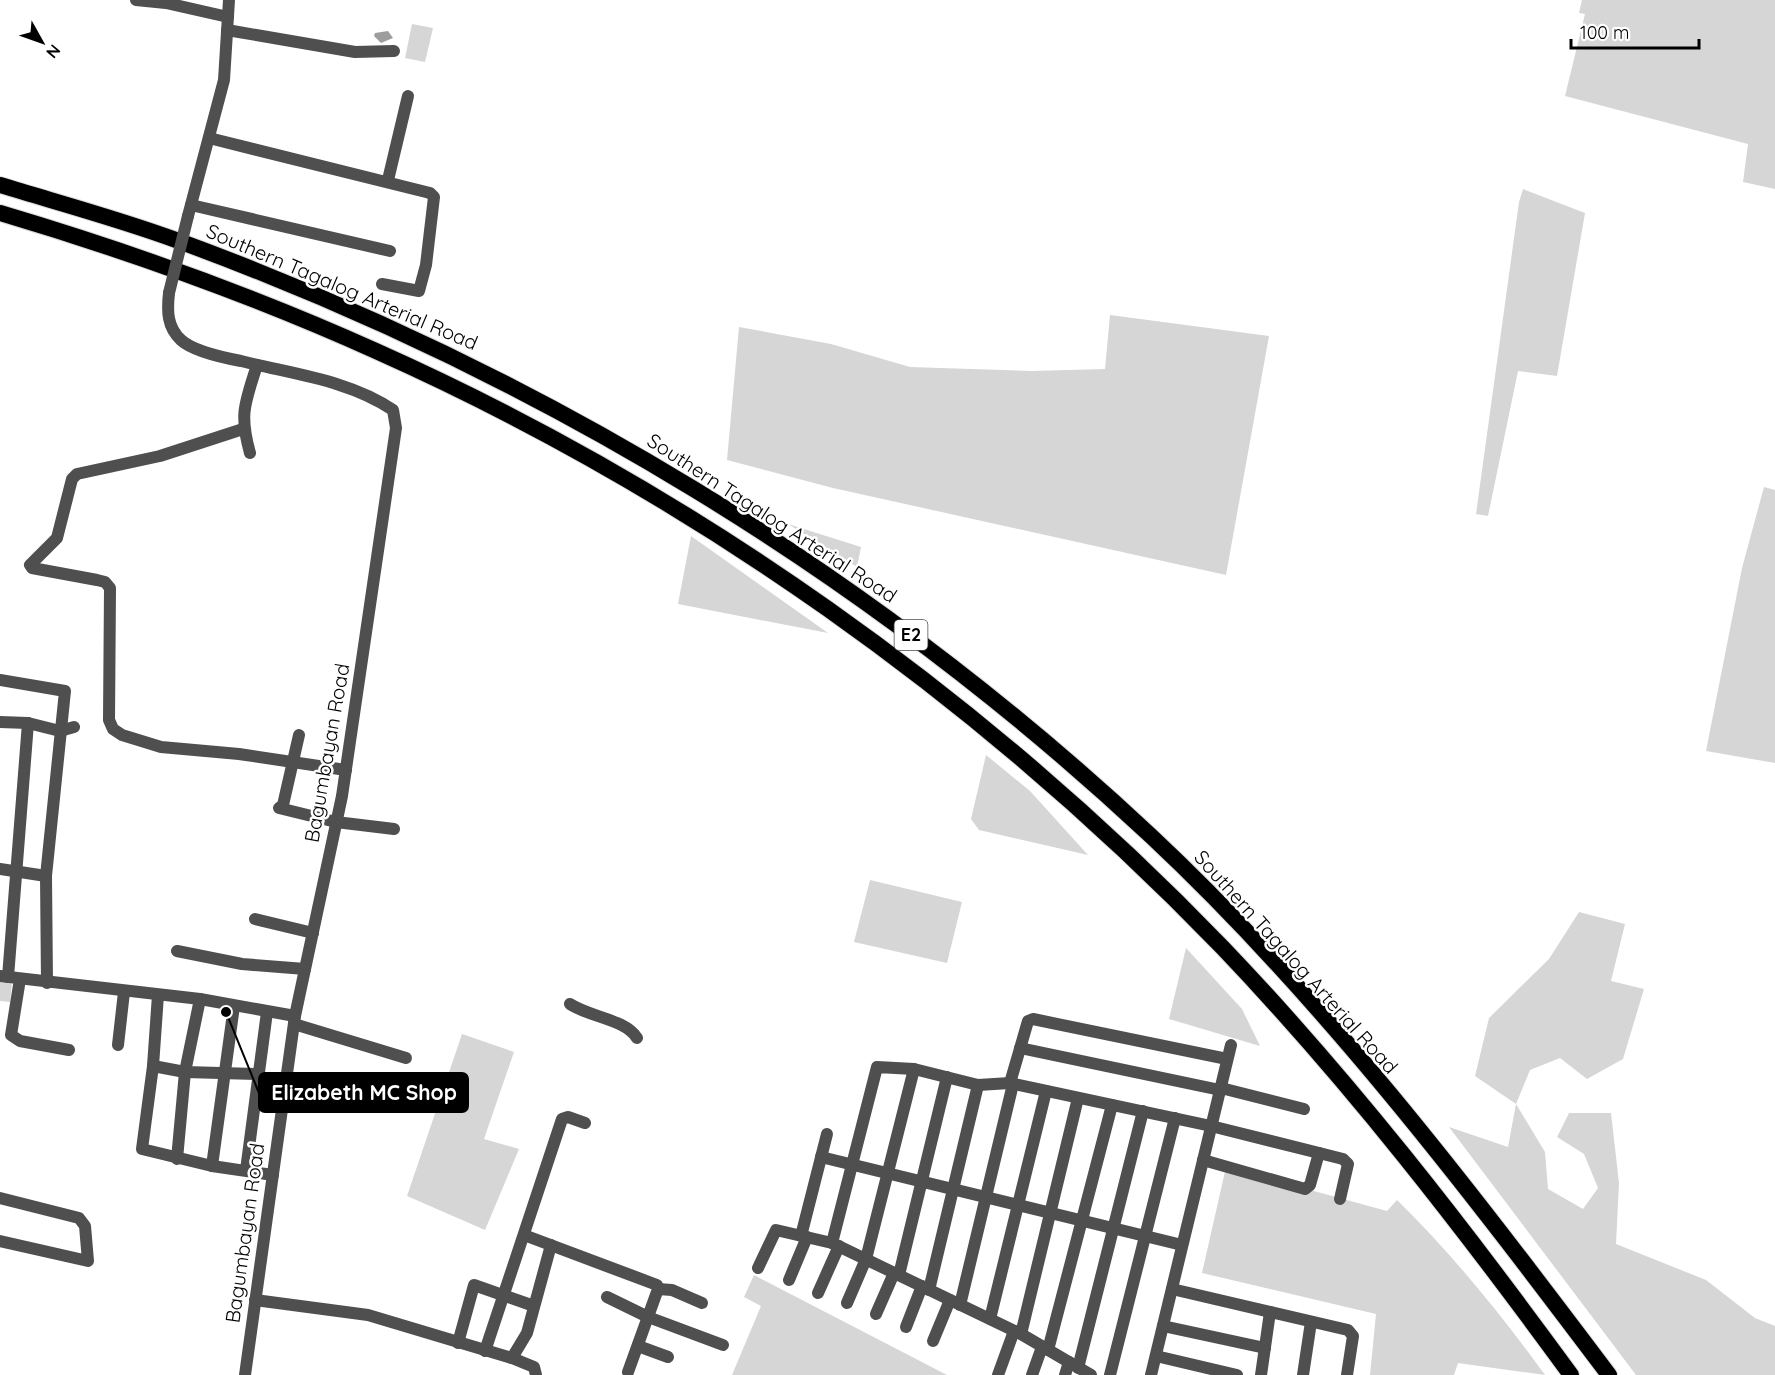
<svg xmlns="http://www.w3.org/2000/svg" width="1775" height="1375" font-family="Quicksand,sans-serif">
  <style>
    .green { fill: #d6d6d6 }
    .water { fill: #9d9d9d }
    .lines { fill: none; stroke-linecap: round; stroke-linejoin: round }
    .highway-casing { stroke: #dbdbdb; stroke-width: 18 }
    .minor { stroke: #4f4f4f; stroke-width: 12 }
    .highway { stroke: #000; stroke-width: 16 }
    .minor-bridge { stroke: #4f4f4f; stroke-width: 12 }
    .labels { text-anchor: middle; stroke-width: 5; stroke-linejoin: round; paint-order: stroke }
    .shield { fill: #fff; stroke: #4c4c4c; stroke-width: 1.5 }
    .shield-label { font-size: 18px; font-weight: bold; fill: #000 }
    .street-label { font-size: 20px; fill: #000; stroke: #fff }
    .leader { fill: none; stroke: #000; stroke-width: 2 }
    .callout-dot { fill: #000; stroke: #fff; stroke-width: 2 }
    .callout { fill: #000; stroke: #000; stroke-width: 2 }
    .callout-label { font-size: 21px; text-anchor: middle; font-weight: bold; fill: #fff }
  </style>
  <rect width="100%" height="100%" fill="#fff"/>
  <g class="green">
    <path d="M 1582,0 L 1775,0 L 1775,189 L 1743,182 L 1748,144 L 1565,96 L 1585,14 L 1579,13 Z"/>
    <path d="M 412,24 L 433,28 L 425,62 L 405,58 Z"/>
    <path d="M 1523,189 L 1585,213 L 1557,376 L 1518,371 L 1488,516 L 1476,514 L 1519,202 Z"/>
    <path d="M 1110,315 L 1269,336 L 1226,575 L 833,488 L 727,460 L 739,327 L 831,344 L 910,367 L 1032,371 L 1105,369 Z"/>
    <path d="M 1764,487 L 1775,490 L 1775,763 L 1706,751 L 1742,568 Z"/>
    <path d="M 788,524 L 861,547 L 857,567 Z"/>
    <path d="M 691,536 L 828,633 L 678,604 Z"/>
    <path d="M 986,755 L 1030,791 L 1088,855 L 979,830 L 971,819 Z"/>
    <path d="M 870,880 L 962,902 L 947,963 L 854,942 Z"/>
    <path d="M 1579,912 L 1625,924 L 1611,981 L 1644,989 L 1623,1059 L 1587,1079 L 1560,1058 L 1530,1070 L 1516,1104 L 1545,1152 L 1548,1189 L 1583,1209 L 1598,1188 L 1584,1154 L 1557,1137 L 1569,1113 L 1611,1113 L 1619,1183 L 1616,1244 L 1706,1280 L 1755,1318 L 1775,1326 L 1775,1375 L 1636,1375 L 1449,1127 L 1508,1147 L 1516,1104 L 1475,1076 L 1489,1018 L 1549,959 Z"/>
    <path d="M 1186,948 L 1242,1009 L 1260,1046 L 1169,1019 Z"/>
    <path d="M 0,981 L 12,982 L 10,1002 L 0,1001 Z"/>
    <path d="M 462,1034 L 514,1052 L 484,1139 L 519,1149 L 485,1230 L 407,1196 Z"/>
    <path d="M 1226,1167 L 1387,1211 L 1397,1200 C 1452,1254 1500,1313 1545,1375 L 1458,1363 L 1454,1375 L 1370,1375 L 1376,1314 L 1202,1273 Z"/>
    <path d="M 754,1275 L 947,1375 L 732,1375 L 761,1306 L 744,1297 Z"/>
  </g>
  <path class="water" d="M 388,31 L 393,38 L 381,43 L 374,36 L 375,33 Z"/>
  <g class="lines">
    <defs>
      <g id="highway">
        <path d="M 0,185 C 59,203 119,219 176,240 C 537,372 870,573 1151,836 C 1322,996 1468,1188 1609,1375"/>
        <path d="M 0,213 C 128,251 254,296 376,351 C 692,492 983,699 1223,948 C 1350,1081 1463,1227 1571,1375"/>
      </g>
    </defs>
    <use href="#highway" class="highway-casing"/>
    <g class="minor">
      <path d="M 136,0 L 166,3 L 228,17"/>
      <path d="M 227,30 L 355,52 L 394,51"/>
      <path d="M 209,138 L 430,193 L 434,197 L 426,265 L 419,291 L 382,284"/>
      <path d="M 388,180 L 408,96"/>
      <path d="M 191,205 L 390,251"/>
      <path d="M 188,216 L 224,80 L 229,0"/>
      <path d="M 169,293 C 167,311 167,327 181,340 C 193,351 225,358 241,361 C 292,374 349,380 393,410 L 396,428 L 342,796 L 295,1016 L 245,1375"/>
      <path d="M 243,429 L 160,456 L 77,474 L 72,479 L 57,538 L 30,565 L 32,568 L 97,580 L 105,582 L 110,588 L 109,720 L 113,729 L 122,735 L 161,747 L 239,754 L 346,770"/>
      <path d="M 250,453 C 239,414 245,403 257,365"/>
      <path d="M 0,680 L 65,691 L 46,876 L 47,983"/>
      <path d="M 0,722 L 28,723 L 60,731 L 74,727"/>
      <path d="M 299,735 L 283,805 L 279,808 L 336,822 L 394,829"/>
      <path d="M 0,869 L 46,876"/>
      <path d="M 255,919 L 313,933"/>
      <path d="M 177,951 L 242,964 L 305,969"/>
      <path d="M 0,976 L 200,999 L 295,1016"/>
      <path d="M 8,977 L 28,723"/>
      <path d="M 20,979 L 11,1035 L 20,1041 L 69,1050"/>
      <path d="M 158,995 L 153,1066 L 142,1149 L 212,1166 L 273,1175"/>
      <path d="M 570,1004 C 589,1017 625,1019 637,1038"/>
      <path d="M 294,1024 L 406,1058"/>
      <path d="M 118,1045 L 124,992"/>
      <path d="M 1020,1048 L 1220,1090"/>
      <path d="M 153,1066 L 185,1072 L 259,1074"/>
      <path d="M 1010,1083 L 1028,1021 L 1033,1019 L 1227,1059"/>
      <path d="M 1221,1088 L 1304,1109"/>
      <path d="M 821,1157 L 1182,1245"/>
      <path d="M 177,1159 L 185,1072 L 200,999"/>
      <path d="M 1203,1160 L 1305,1189 L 1310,1185 L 1319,1153"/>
      <path d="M 212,1166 L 234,1006"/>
      <path d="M 246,1170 L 267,1012"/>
      <path d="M 0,1198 L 79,1218 L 85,1226 L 88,1261 L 0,1241"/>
      <path d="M 524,1235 L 657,1285 L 658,1289 L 628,1372"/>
      <path d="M 801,1236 L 827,1134"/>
      <path d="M 832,1243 L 877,1067 L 914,1069 L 978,1085 L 1010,1083 L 1211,1126 L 1343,1159 L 1348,1164 L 1340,1199"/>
      <path d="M 758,1268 L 776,1230 L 832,1243 L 1021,1334 L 1091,1375"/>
      <path d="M 899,1275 L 947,1077"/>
      <path d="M 789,1280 L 807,1237"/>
      <path d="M 658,1289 L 672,1290 L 702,1303"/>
      <path d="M 1172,1289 L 1348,1330 L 1353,1336 L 1347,1375"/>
      <path d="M 929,1290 L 978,1085"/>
      <path d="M 818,1293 L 839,1246"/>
      <path d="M 607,1297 L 648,1317 L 723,1345"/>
      <path d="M 255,1300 L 368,1315 L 512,1358 L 534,1367 L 536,1375"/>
      <path d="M 847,1303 L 866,1259 L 914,1069"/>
      <path d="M 960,1305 L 1013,1084"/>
      <path d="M 876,1314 L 894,1273"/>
      <path d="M 990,1319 L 1046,1091"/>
      <path d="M 1163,1326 L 1265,1348"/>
      <path d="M 906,1327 L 922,1286"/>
      <path d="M 1021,1334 L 1078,1098"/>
      <path d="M 933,1341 L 950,1300"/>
      <path d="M 458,1343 L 474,1285 L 534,1306"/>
      <path d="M 638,1346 L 668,1357"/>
      <path d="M 1048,1350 L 1112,1105"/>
      <path d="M 485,1351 L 562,1119 L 568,1117 L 585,1123"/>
      <path d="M 1156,1356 L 1237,1375"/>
      <path d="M 512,1358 L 527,1333 L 551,1245"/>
      <path d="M 1078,1368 L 1143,1111"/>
      <path d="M 998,1375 L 1014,1331"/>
      <path d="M 1032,1375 L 1042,1347"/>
      <path d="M 1065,1375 L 1069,1362"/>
      <path d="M 1110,1375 L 1175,1118"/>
      <path d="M 1151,1375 L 1231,1045"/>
      <path d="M 1261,1375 L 1270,1312"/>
      <path d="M 1303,1375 L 1311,1322"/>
    </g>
    <use href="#highway" class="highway"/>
    <path class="minor-bridge" d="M 169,293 L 188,216"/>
  </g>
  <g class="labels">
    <rect class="shield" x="894.5" y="620" width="33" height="30" rx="4.5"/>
    <g class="shield-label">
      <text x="911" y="641">E2</text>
    </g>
    <g class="street-label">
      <text transform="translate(342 287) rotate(23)" y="7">Southern Tagalog Arterial Road</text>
      <text transform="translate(772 518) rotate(33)" y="7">Southern Tagalog Arterial Road</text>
      <text transform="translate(327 753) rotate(-80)" y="7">Bagumbayan Road</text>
      <text transform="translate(1296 962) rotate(48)" y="7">Southern Tagalog Arterial Road</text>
      <text transform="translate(245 1233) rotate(-82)" y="7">Bagumbayan Road</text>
    </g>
  </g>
  <path class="leader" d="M226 1012L259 1093"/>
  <circle class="callout-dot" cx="226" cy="1012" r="6"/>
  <rect class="callout" x="259" y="1073" width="209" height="39" rx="6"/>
  <g class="callout-label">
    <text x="364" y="1100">Elizabeth MC Shop</text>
  </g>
  <g transform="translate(42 42) rotate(130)" stroke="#ffffff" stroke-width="4.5" paint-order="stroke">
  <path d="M0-4.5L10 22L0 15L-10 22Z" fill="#000000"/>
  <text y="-9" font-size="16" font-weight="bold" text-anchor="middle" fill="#000000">N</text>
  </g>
  <path d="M1571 39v9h128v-9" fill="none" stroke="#000000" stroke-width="3"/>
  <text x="1580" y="39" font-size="18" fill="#000000" stroke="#ffffff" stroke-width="4.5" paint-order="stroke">100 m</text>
</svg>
